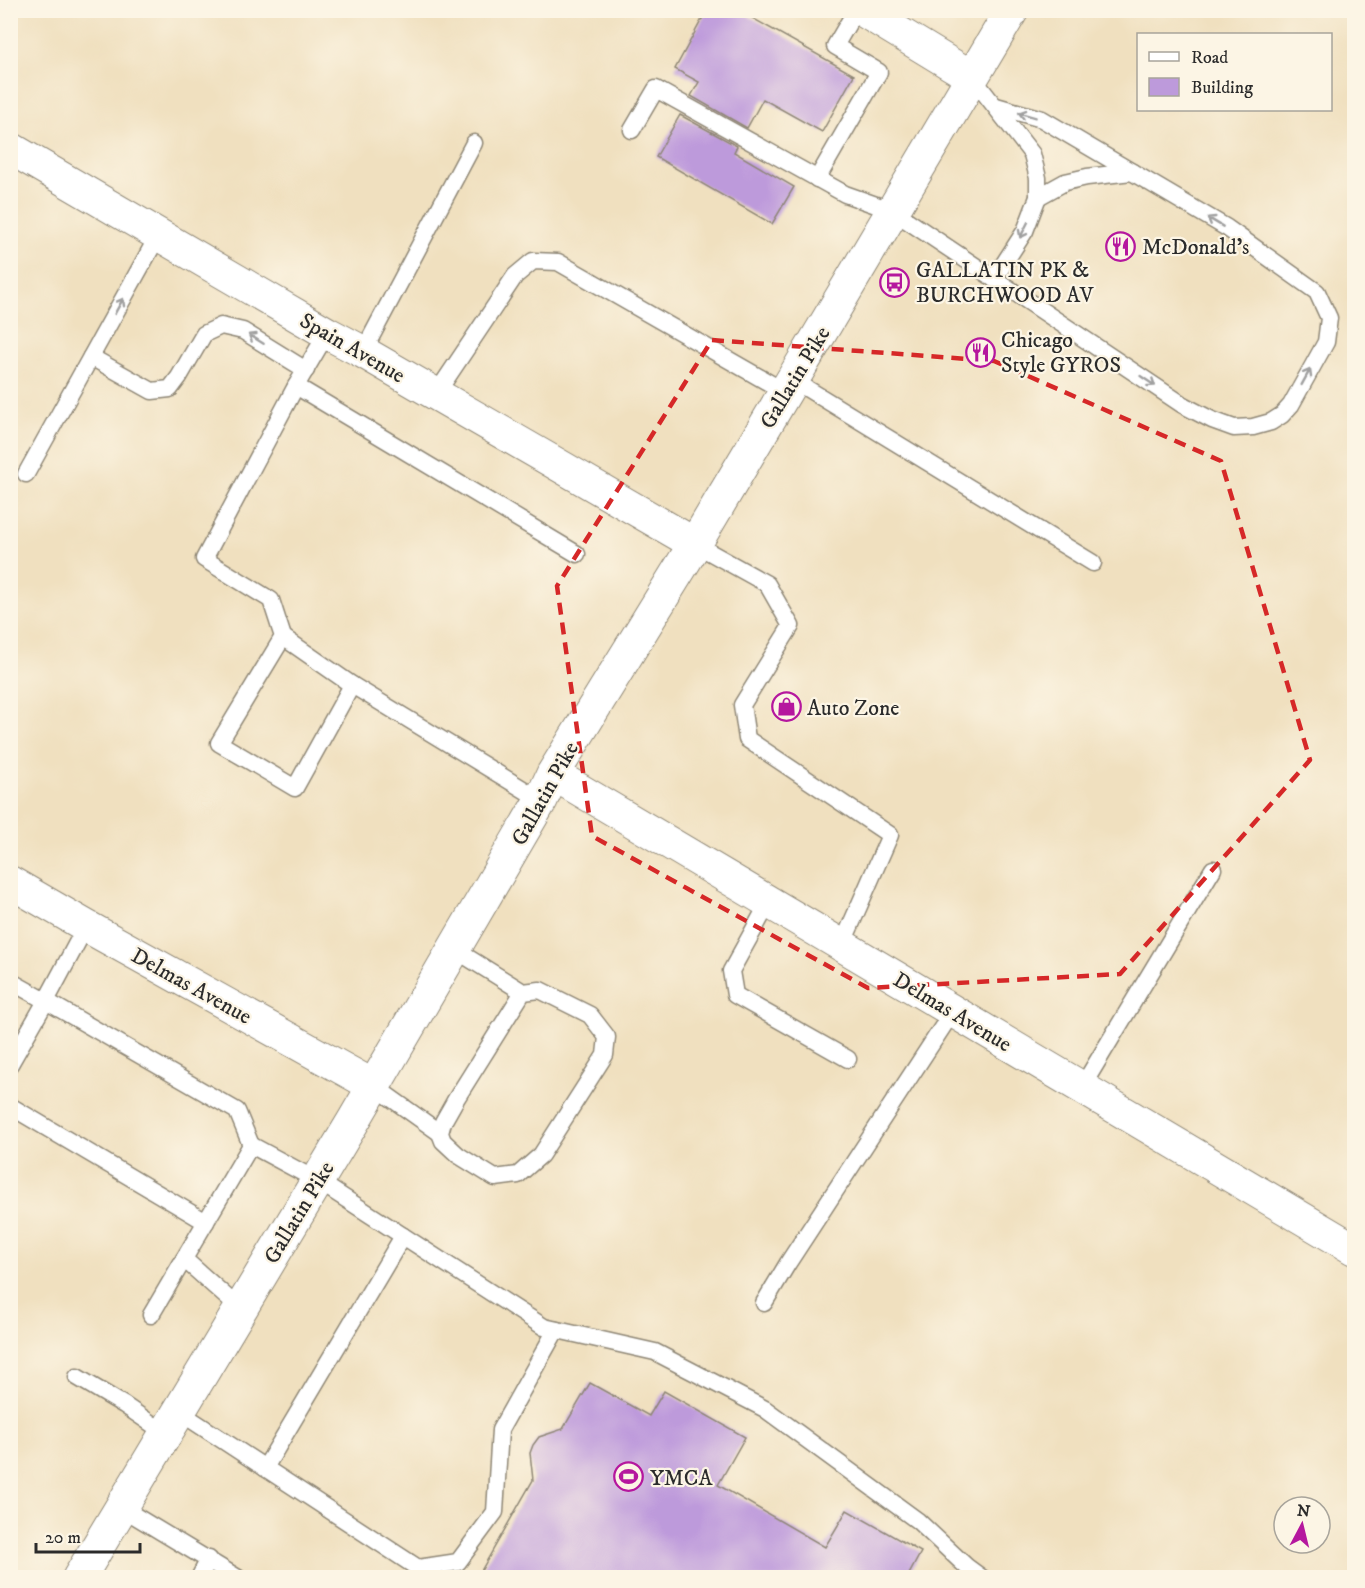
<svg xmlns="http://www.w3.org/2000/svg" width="1365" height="1588" font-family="'IM FELL DW Pica',serif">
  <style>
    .building { fill: #bd9adb }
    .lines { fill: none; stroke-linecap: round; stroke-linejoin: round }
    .service-casing { stroke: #8e8675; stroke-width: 19 }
    .minor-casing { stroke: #8e8675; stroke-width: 34 }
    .secondary-casing { stroke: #8e8675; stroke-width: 35 }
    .service { stroke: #fff; stroke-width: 16 }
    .minor { stroke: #fff; stroke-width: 32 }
    .secondary { stroke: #fff; stroke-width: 33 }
    .oneway { stroke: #a0a0a0 }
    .marked { fill: none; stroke: #d62828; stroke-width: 4.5; stroke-dasharray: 12 8; stroke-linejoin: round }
    .labels { text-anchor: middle; stroke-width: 4.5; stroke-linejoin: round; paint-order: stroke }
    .poi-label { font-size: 22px; fill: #2b2b2b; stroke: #fcf5e5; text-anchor: start }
    .street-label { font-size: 22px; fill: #2b2b2b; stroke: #fcf5e5 }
  </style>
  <rect width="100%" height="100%" fill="#fcf5e5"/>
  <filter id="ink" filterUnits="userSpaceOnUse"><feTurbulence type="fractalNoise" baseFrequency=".0167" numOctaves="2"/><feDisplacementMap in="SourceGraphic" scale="12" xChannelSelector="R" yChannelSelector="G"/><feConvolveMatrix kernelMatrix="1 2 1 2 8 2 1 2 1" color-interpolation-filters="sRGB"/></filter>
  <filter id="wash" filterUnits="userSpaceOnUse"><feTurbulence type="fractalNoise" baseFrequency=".008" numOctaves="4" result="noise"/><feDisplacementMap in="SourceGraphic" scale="24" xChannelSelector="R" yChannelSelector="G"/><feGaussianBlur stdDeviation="1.35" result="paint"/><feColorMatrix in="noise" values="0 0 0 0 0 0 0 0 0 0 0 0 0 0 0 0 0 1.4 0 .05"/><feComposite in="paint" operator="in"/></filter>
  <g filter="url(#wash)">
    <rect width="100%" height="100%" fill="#f0e0bf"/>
    <g id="blocks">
      <g class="building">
        <path d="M 707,10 L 738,10 L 854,75 L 822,132 L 763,99 L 747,128 L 691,96 L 699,82 L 675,69 Z"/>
        <path d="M 680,115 L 737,146 L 734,152 L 794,187 L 772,224 L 656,157 Z"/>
        <path d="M 590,1383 L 649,1416 L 664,1391 L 745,1437 L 718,1485 L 825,1547 L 847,1510 L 921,1552 L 907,1578 L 477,1578 L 533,1480 L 530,1453 L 533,1445 L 539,1437 L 563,1429 Z"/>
      </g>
    </g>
  </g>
  <g filter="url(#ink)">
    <use href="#blocks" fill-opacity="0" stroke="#8e8675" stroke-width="1.5"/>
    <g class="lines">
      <defs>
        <g id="service">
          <path d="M 972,77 L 1032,154 L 1038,178 L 1038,197 L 1025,231 L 994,279"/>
          <path d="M 632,130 L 656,89 L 845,194 L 893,211 L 1183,405 L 1212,420 L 1234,428 L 1253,427 L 1271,422 L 1282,415 L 1291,405 L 1326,342 L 1329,318 L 1317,292 L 1227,228 L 1042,119 L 996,106"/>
          <path d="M 817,179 L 879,72 L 835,46 L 856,10"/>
          <path d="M 1038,197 L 1065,182 L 1087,177 L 1132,172"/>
          <path d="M 327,333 L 296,386 L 204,559 L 271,600 L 283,637 L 219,743 L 295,788 L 352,685"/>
          <path d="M 363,352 L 474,143"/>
          <path d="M 91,357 L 152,391 L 170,389 L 179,377 L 204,334 L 221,326 L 243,331 L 306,370"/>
          <path d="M 793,380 L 1093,563"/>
          <path d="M 296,386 L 577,554"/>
          <path d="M 436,394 L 515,276 L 533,261 L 558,262 L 785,392"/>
          <path d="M 26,474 L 159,234"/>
          <path d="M 695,544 L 767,584 L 791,626 L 742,705 L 747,739 L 890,835 L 842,945"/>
          <path d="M 283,637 L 352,685 L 541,800"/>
          <path d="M 769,902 L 731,971 L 735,995 L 848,1059"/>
          <path d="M 86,926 L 46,1001 L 237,1111 L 251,1145 L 151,1315"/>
          <path d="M 454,949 L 523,992"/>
          <path d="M 10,981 L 46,1001 L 10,1064"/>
          <path d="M 540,990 L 590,1015 L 607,1037 L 605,1055 L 541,1155 L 518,1175 L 495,1178 L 458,1155 L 443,1141 L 440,1133 L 443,1122 L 456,1099 L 523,992 Z"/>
          <path d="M 374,1086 L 440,1133"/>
          <path d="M 1082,1087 L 1213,869"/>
          <path d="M 10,1106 L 206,1222"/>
          <path d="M 251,1145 L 318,1181 L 544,1327 L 655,1352 L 765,1409 L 918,1521 L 967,1567 L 982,1578"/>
          <path d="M 184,1259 L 240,1309"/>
          <path d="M 764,1303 L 788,1263 L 953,1011"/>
          <path d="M 77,1377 L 124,1405 L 165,1433"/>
          <path d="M 178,1411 L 418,1568 L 458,1562 L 495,1512 L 500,1430 L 556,1330"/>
          <path d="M 265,1468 L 403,1236"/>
          <path d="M 122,1508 L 238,1578"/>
          <path d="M 199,1578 L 209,1559"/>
        </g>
        <g id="minor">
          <path d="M 862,10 L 972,77"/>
          <path d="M 10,148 L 327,333 L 363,352 L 695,544"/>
          <path d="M 553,774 L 1354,1249"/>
          <path d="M 10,882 L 86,926 L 374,1086"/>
        </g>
        <path id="secondary" d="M 79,1578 L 354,1120 L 541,800 L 553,774 L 695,544 L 1012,10"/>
      </defs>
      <use href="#service" class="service-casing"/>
      <use href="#minor" class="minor-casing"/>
      <use href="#secondary" class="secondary-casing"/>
      <use href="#service" class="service"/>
      <use href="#minor" class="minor"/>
      <use href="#secondary" class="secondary"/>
    </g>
    <defs><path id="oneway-shaft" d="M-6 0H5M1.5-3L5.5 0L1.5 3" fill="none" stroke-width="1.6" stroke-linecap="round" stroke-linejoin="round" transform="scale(1.5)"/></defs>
    <g class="oneway">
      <use href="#oneway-shaft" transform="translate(1027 115) rotate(-164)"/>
      <use href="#oneway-shaft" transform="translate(1215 222) rotate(-149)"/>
      <use href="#oneway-shaft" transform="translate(1024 230) rotate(117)"/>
      <use href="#oneway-shaft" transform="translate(119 306) rotate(-61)"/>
      <use href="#oneway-shaft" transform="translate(256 339) rotate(-148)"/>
      <use href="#oneway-shaft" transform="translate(1306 377) rotate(-61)"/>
      <use href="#oneway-shaft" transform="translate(1148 381) rotate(34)"/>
    </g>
  </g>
  <path class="marked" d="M 712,340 L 994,361 L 1221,461 L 1310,760 L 1120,974 L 868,988 L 592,836 L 557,586 Z"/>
  <defs>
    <symbol id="restaurant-ring" viewBox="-11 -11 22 22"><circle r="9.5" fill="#fcf5e5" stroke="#b5179e" stroke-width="1.5"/><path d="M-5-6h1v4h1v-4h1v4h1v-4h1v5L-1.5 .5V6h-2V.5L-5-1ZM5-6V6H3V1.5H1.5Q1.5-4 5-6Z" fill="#b5179e"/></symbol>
    <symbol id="bus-ring" viewBox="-11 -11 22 22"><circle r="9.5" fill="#fcf5e5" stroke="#b5179e" stroke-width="1.5"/><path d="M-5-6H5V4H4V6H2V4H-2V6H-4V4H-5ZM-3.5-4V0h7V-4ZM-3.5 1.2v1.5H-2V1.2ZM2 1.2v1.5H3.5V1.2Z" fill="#b5179e"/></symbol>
    <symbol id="shop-ring" viewBox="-11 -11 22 22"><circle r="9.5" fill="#fcf5e5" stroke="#b5179e" stroke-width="1.5"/><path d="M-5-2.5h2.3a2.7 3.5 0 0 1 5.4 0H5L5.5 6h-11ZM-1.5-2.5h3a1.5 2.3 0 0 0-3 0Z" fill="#b5179e"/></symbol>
    <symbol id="stadium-ring" viewBox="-11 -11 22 22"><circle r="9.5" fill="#fcf5e5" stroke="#b5179e" stroke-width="1.5"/><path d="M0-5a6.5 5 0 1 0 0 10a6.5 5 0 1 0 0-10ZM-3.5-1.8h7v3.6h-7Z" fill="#b5179e"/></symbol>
  </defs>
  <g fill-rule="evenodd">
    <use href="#restaurant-ring" x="1104" y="230" width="33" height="33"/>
    <use href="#bus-ring" x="878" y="266" width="33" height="33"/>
    <use href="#restaurant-ring" x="964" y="336" width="33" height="33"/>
    <use href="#shop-ring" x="770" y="690" width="33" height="33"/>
    <use href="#stadium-ring" x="612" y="1460" width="33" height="33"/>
  </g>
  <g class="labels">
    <g class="poi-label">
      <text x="1142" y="254">McDonald's</text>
      <text x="916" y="277">GALLATIN PK &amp;<tspan x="916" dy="25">BURCHWOOD AV</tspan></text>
      <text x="1001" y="347">Chicago<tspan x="1001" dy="25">Style GYROS</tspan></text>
      <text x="807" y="715">Auto Zone</text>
      <text x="650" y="1485">YMCA</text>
    </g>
    <g class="street-label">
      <text transform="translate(353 347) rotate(30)" y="8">Spain Avenue</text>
      <text transform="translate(794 377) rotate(-59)" y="8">Gallatin Pike</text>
      <text transform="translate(544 793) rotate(-61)" y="8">Gallatin Pike</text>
      <text transform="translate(192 985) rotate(29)" y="8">Delmas Avenue</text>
      <text transform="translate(953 1011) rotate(31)" y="8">Delmas Avenue</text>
      <text transform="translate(298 1212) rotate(-59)" y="8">Gallatin Pike</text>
    </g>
  </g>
  <rect width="1365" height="1588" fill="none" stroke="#fcf5e5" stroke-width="36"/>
  <rect x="1137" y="33" width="195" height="78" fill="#fcf5e5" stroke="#a8a49b" stroke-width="1.5"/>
  <rect x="1149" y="52" width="30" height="9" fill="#ffffff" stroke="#a8a49b" stroke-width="1.5"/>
  <text x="1191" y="63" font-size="18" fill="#2b2b2b">Road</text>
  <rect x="1149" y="78" width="30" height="18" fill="#bd9adb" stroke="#a8a49b" stroke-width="1.5"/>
  <text x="1191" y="93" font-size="18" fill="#2b2b2b">Building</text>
  <g transform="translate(1302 1525) rotate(7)"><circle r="28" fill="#fcf5e5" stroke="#a8a49b" stroke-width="1.5"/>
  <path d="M0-4.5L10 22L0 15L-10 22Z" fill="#b5179e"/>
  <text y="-9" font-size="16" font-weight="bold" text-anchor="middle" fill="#2b2b2b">N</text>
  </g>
  <path d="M36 1543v9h104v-9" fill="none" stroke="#2b2b2b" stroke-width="3"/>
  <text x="45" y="1543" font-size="18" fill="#2b2b2b" stroke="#fcf5e5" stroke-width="4.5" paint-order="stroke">20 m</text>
</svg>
